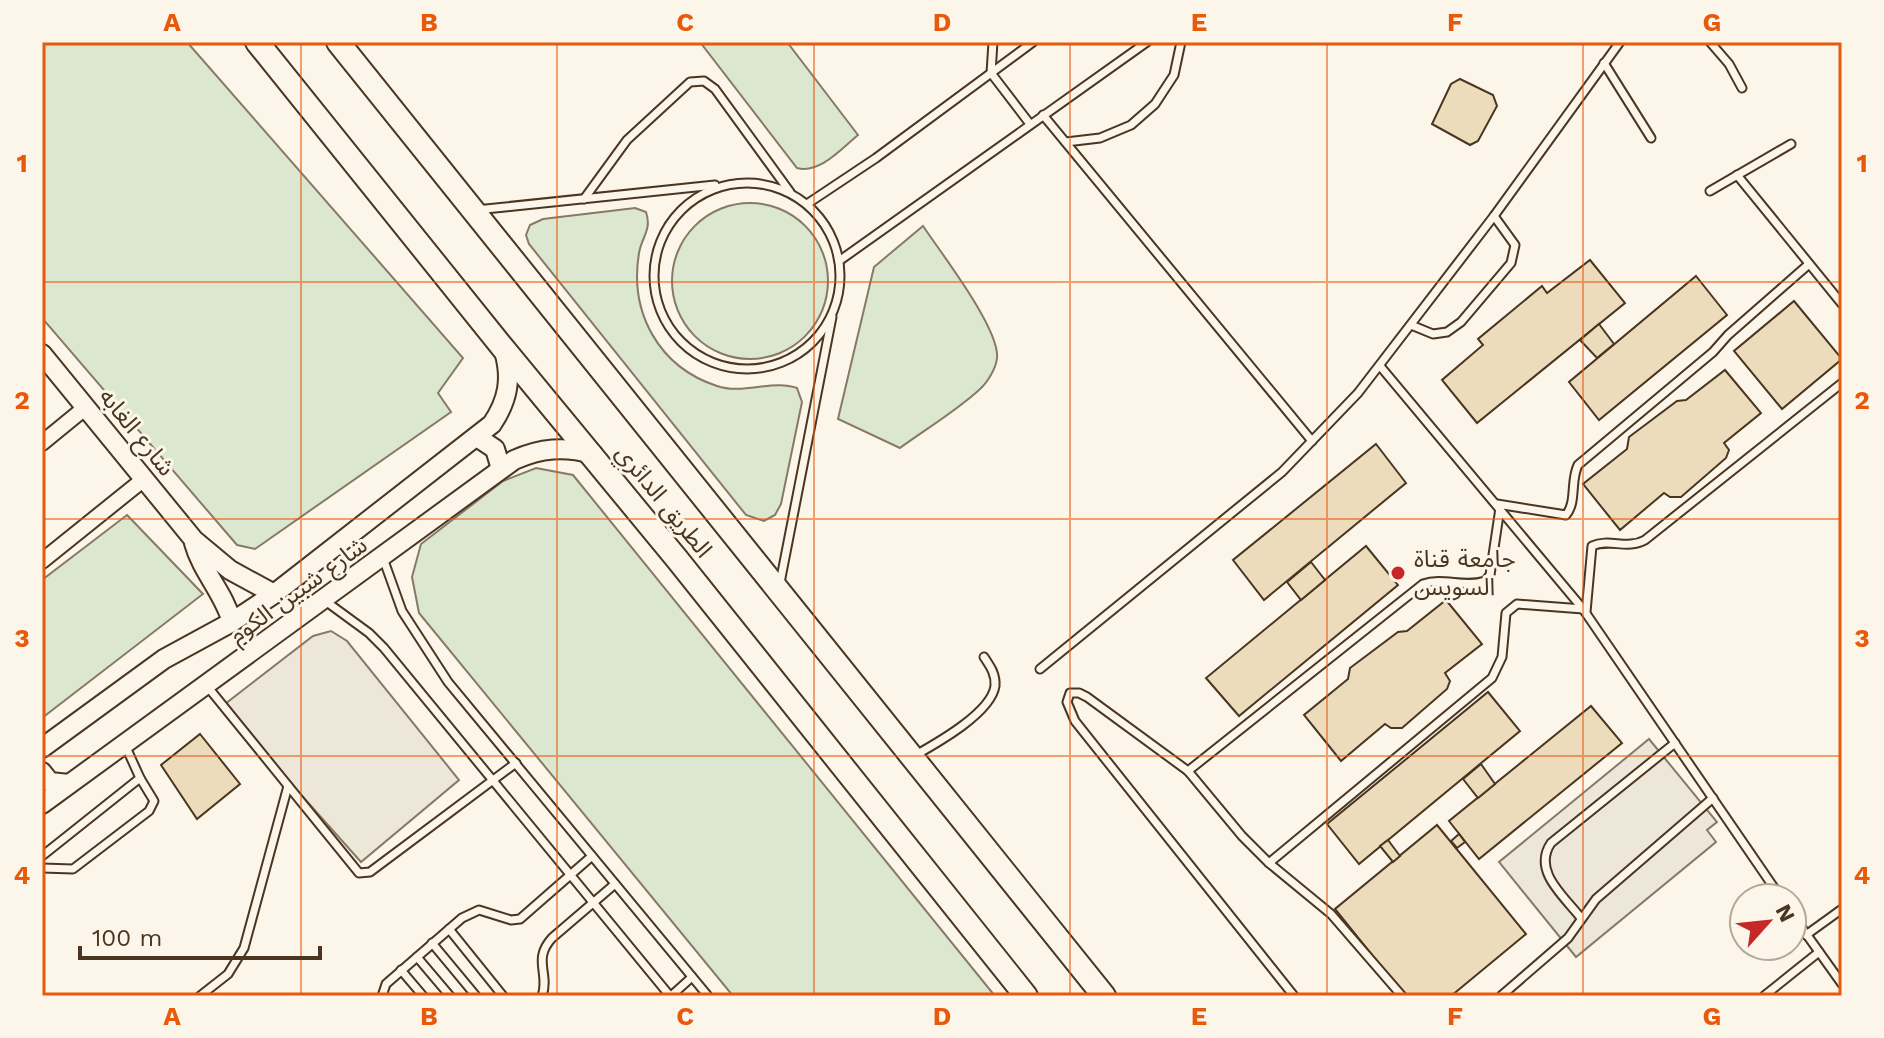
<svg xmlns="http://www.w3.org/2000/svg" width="1884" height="1038" font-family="'Work Sans','Noto Sans Arabic',sans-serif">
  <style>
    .green { fill: #dce7d0; stroke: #887966; stroke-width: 2 }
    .parking { fill: #ede7d9; stroke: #887966; stroke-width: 2 }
    .building { fill: #ecdcbc; stroke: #4a3520; stroke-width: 2 }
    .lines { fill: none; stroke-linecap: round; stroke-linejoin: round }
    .service-casing { stroke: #4a3520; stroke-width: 11 }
    .minor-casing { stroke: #4a3520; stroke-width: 18 }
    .tertiary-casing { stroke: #4a3520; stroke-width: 22 }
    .primary-casing { stroke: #4a3520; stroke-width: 26 }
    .service { stroke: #fbf6e9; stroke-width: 7 }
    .minor { stroke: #fbf6e9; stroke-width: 14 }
    .tertiary { stroke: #fbf6e9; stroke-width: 18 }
    .primary { stroke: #fbf6e9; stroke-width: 22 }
    .grid { fill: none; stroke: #e8590c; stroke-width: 2; stroke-opacity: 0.55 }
    .poi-dot { fill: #c62828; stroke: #fbf6e9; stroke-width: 3 }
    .labels { text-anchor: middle; stroke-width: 6; stroke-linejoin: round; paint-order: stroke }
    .street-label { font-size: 24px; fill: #4a3520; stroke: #fbf6e9 }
    .poi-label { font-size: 24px; fill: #4a3520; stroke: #fbf6e9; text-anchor: start }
    .neatline { fill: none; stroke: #e8590c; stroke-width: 3 }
    .grid-label { font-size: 26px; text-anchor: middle; font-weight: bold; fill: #e8590c }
  </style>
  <rect width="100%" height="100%" fill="#fbf6e9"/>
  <g class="green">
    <path d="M 42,42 L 187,42 L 463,358 L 438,393 L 451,412 L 255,549 L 237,545 L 42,318 Z"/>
    <path d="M 700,42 L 787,42 L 858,135 C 841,149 820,174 797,168 Z"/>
    <circle cx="750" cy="281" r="78"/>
    <path d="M 635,208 L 646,212 C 652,230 642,236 639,253 C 629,313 659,367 717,386 C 743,395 773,379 797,388 L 802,402 L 781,504 L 775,515 L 764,521 L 746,515 L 529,244 L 526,235 L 530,225 L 543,219 Z"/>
    <path d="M 923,226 C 941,253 1000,329 997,358 C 996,369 987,383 979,390 C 956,411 926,429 900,448 L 838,419 L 874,267 Z"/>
    <path d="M 536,468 L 573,475 L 995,996 L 733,996 L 419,613 L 412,577 L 421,544 L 503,481 Z"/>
    <path d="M 127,515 L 203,594 L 42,718 L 42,580 Z"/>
  </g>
  <g class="parking">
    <path d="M 331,631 L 347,641 L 459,780 L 361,862 L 237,723 L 225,704 L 313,636 Z"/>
    <path d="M 1649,739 L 1717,822 L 1707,830 L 1716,842 L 1576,957 L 1499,862 Z"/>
  </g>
  <g class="building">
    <path d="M 1460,79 L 1493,95 L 1497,106 L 1478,141 L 1470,145 L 1432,124 L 1451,84 Z"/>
    <path d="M 1590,260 L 1625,303 L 1477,423 L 1442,380 L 1483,345 L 1478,339 L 1542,286 L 1547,293 Z"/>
    <path d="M 1696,276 L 1727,315 L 1599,420 L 1569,382 Z"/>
    <path d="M 1794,301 L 1842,359 L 1782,409 L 1734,351 Z"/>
    <path d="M 1599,324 L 1614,344 L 1597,358 L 1580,340 Z"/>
    <path d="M 1725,370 L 1761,413 L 1724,443 L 1729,450 L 1726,458 L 1681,497 L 1670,497 L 1664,493 L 1620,530 L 1583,484 L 1627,449 L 1629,437 L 1677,401 L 1686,400 Z"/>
    <path d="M 1376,444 L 1406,483 L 1264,600 L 1233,560 Z"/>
    <path d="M 1366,546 L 1398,585 L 1239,716 L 1206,678 Z"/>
    <path d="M 1311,562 L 1325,580 L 1301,600 L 1287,582 Z"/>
    <path d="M 1446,600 L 1482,644 L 1445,673 L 1450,681 L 1447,689 L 1402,728 L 1391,728 L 1385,724 L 1341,761 L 1304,715 L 1348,679 L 1350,668 L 1398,632 L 1407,631 Z"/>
    <path d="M 1488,692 L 1520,731 L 1359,864 L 1327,824 Z"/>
    <path d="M 1591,706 L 1622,743 L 1479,859 L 1449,821 Z"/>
    <path d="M 200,734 L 240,784 L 197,819 L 161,765 Z"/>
    <path d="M 1481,764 L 1495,784 L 1478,798 L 1463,779 Z"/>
    <path d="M 1437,825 L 1526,934 L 1451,996 L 1405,996 L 1335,909 Z"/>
    <path d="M 1459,834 L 1465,842 L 1457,848 L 1451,841 Z"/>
    <path d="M 1388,840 L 1400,856 L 1393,862 L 1380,846 Z"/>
  </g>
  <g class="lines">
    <defs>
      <g id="service">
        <path d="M 993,42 L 991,73 L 1030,124"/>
        <path d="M 1710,42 L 1729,64 L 1742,88"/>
        <path d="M 1604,63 L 1651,138"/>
        <path d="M 1043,115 L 1312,441"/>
        <path d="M 1066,142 L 1100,138 L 1131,125 L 1155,104 L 1174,75 L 1181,42"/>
        <path d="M 1737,175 L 1842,304"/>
        <circle cx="747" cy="276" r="93"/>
        <path d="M 1710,191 L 1791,144"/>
        <path d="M 584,199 L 627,140 L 690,82 L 704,81 L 715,89 L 790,192"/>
        <path d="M 807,204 L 876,158 L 1033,42"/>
        <path d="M 476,210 L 715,185"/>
        <path d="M 839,261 L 1147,42"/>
        <path d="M 1411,325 L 1433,334 L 1447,332 L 1461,322 L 1511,263 L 1515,245 L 1494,216"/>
        <path d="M 1380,366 L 1583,609 L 1781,898"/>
        <path d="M 1497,504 L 1566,515 C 1577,502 1570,481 1578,465 L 1713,352 L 1728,335 L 1809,264"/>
        <path d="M 383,558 L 402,611 L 448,682 L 708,996"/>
        <path d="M 780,583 L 832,317"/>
        <path d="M 324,600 L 369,633 L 384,648 L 670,996"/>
        <path d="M 1586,612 L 1592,546 C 1610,538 1627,550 1645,540 L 1842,383"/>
        <path d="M 1040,669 L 1282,472 L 1358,393 L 1494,216 L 1620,42"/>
        <path d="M 207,686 L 359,873 L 370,872 L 516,763"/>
        <path d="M 914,756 C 937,743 991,713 995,686 C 996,674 990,666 984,657"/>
        <path d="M 1188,771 L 1423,584 C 1443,577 1465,588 1485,581 L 1490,575 L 1500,508"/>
        <path d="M 42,856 L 140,778 L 125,745"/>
        <path d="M 1269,863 L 1492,678 L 1502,657 L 1506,613 L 1517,604 L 1583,609"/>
        <path d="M 42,868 L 73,869 L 149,811 L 154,801 L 140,778"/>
        <path d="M 1792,914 L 1842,984"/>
        <path d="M 1581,918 C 1564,896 1532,871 1551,843 L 1675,743"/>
        <path d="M 449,929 L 503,996"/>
        <path d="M 1806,935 L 1842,909"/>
        <path d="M 432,943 L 476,996"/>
        <path d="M 417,957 L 450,996"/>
        <path d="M 401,970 L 423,996"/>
        <path d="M 200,996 L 228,974 L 244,948 L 288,786"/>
        <path d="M 382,996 L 386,984 L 462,918 L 479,910 L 511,920 L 520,919 L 592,856"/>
        <path d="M 542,996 C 550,973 532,960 552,938 L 615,884"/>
        <path d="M 671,996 L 692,977"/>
        <path d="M 1294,996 L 1075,721 L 1067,702 L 1070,693 L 1079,693 L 1087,697 L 1188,771 L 1242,836 L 1269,863 L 1331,914 L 1402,996"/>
        <path d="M 1501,996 L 1568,938 L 1596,899 L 1713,798"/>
        <path d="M 1764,996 L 1819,952"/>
      </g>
      <g id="minor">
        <path d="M 42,443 L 86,407"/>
        <path d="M 42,561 L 144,479"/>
      </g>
      <g id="tertiary">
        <path d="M 42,354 L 194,540 L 230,570 L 274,594"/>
        <path d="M 477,437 L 495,449 L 501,469"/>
        <path d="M 194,543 C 202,572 224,593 232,622"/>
        <path d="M 42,748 L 164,659 L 232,622 L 274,594 L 492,424 C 508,400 512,379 504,351"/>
        <path d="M 42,772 L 50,782 L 69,784"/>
        <path d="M 42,804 L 514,460 C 541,448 564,446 593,454"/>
      </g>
      <g id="primary">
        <path d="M 257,42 L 503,348 L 677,559 L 1026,996"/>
        <path d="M 338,42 L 1104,996"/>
      </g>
    </defs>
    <use href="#service" class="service-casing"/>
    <use href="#minor" class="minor-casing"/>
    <use href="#tertiary" class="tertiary-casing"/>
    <use href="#primary" class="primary-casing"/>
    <use href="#service" class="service"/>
    <use href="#minor" class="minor"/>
    <use href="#tertiary" class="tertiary"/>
    <use href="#primary" class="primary"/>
  </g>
  <path class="grid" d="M 301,42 L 301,996M 557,42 L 557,996M 814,42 L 814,996M 1070,42 L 1070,996M 1327,42 L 1327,996M 1583,42 L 1583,996M 42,282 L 1842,282M 42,519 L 1842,519M 42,756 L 1842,756"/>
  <circle class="poi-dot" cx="1398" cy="573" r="8"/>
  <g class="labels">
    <g class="street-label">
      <text transform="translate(137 432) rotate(51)" y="8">شارع الغابه</text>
      <text transform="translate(664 501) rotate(51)" y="8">الطريق الدائري</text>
      <text transform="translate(298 590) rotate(-36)" y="8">شارع شبين الكوم</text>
    </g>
    <g class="poi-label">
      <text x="1414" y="567">جامعة قناة<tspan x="1414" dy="28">السويس</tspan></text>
    </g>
  </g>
  <rect width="1884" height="1038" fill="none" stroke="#fbf6e9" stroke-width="88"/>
  <g transform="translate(1768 922) rotate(63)"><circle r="38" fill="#fbf6e9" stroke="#b4a999" stroke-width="2"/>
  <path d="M0-6L14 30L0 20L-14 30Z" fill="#c62828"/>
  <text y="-12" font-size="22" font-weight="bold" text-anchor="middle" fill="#4a3520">N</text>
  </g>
  <path d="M80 946v12h240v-12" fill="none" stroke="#4a3520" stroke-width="4"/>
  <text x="92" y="946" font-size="24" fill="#4a3520" stroke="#fbf6e9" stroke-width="6" paint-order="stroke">100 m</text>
  <rect x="44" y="44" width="1796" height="950" class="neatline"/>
  <g class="grid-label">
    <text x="172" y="31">A</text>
    <text x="429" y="31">B</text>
    <text x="685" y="31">C</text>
    <text x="942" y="31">D</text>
    <text x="1199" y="31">E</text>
    <text x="1455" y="31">F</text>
    <text x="1712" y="31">G</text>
    <text x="22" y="172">1</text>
    <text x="1862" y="172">1</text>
    <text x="22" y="409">2</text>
    <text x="1862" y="409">2</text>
    <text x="22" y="647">3</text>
    <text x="1862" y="647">3</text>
    <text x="22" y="884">4</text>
    <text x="1862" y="884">4</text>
    <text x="172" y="1025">A</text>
    <text x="429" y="1025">B</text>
    <text x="685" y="1025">C</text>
    <text x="942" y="1025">D</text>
    <text x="1199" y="1025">E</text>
    <text x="1455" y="1025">F</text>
    <text x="1712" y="1025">G</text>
  </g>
</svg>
